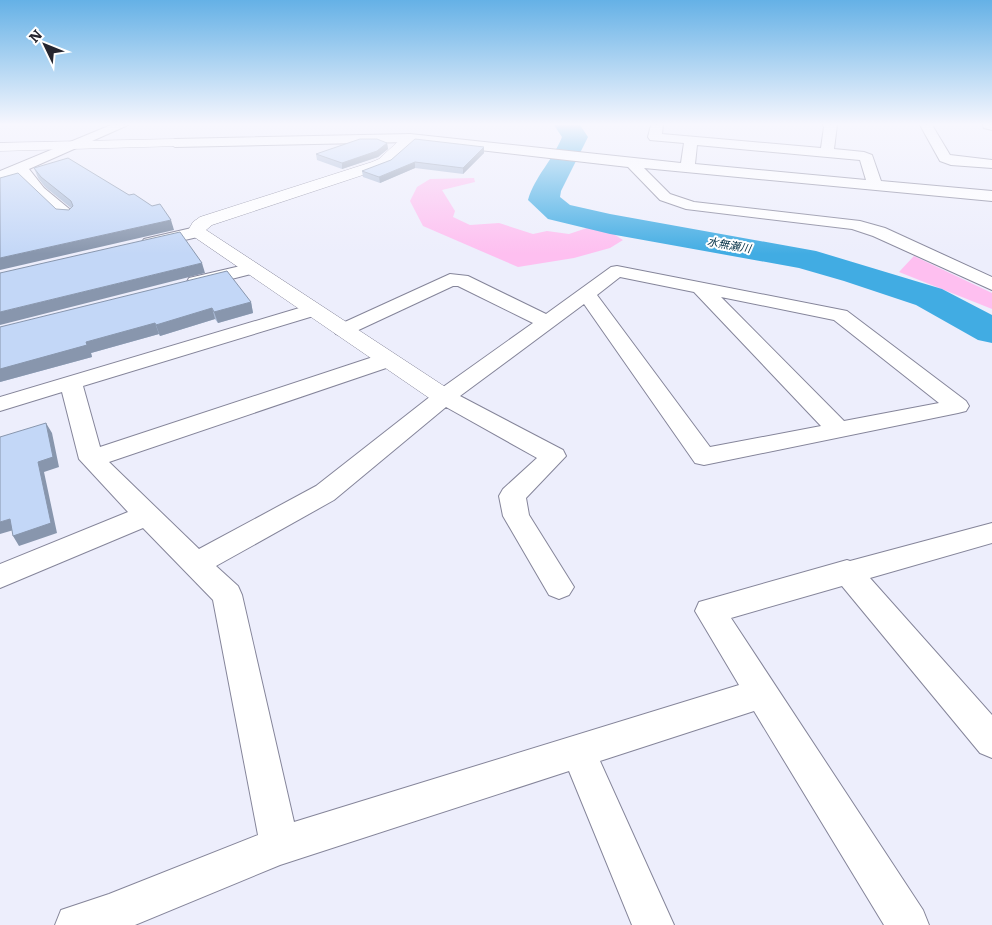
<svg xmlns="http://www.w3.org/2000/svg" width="992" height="925" font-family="Literata,'Noto Sans JP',serif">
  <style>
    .green { fill: #febff0 }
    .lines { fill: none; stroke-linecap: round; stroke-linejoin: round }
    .river { fill: #41ace3; fill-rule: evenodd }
    .minor-casing { stroke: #85859a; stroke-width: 2 }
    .tertiary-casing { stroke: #85859a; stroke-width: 1 }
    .minor { fill: #fff; fill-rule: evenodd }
    .tertiary { fill: #fff; fill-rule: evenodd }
    .wall { fill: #a8b9d4 }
    .shaded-wall { fill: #8896ad }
    .building { fill: #c3d7f7; stroke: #8896ad }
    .labels { text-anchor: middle; stroke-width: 4; stroke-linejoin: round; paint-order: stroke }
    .far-water-label { font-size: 11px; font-style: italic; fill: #002e44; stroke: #fff }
  </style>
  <rect width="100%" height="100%" fill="#edeefc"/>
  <g class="green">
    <path d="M 474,178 L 475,182 L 442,190 L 455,211 L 453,217 L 470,225 L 499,223 L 533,234 L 547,231 L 569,234 L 587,228 L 609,231 L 623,240 L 610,248 L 574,258 L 518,267 L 423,226 L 410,201 L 417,187 L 430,179 Z"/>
    <path d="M 914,256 L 992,293 L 992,309 L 899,272 Z"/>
  </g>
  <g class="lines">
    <path class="river" d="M 554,125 L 580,125 L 588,137 L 561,191 L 560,197 L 570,205 L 610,214 L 816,251 L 942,289 L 992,315 L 992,343 L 978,340 L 916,305 L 844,281 L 799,268 L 610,234 L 548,219 L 528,200 C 535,176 553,160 562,137 Z"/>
    <defs>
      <g id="minor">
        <path d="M 111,125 L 128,125 L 29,169 L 44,188 L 73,212 L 75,215 L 73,218 L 61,218 L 34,194 L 17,174 L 0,180 L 0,171 Z"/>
        <path d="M 651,125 L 663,125 L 662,134 L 821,148 L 824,127 L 823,125 L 837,125 L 834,149 L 864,152 L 872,155 L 881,181 L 992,191 L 992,201 L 644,168 L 670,194 L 694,202 L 860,221 L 885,228 L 992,277 L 992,290 L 873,236 L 852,229 L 686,209 L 660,200 L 628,167 L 410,142 L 175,147 L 168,143 L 175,139 L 410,134 L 681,163 L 684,143 L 650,140 L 648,137 ZM 697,145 L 860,160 L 866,180 L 695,164 Z"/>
        <path d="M 920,125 L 932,125 L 950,155 L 992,160 L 992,168 L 951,165 L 940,161 Z"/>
        <path d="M 983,125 L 992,125 L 992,130 L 984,128 Z"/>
        <path d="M 196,227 L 202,228 L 204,232 L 202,236 L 150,248 L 144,247 L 141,243 L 144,239 Z"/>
        <path d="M 249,264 L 255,265 L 258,269 L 255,273 L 196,288 L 189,286 L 187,282 L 189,278 Z"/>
        <path d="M 617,266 L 847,311 L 966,401 L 969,406 L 966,411 L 958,413 L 704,465 L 695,463 L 584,304 L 460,396 L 563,450 L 566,456 L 526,498 L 529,515 L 574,587 L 569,595 L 559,599 L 549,595 L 503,516 L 499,496 L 503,489 L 537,458 L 446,407 L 334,500 L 216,566 L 238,586 L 242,595 L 294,822 L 739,685 L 695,611 L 699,602 L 847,560 L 850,561 L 992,523 L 992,543 L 870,578 L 992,715 L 992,758 L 980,753 L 842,586 L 731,618 L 923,910 L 929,925 L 884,925 L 754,711 L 600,761 L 674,925 L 632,925 L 569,771 L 280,865 L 135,925 L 55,925 L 61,910 L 109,894 L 258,835 L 213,600 L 143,528 L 0,588 L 0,564 L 128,512 L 79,459 L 62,392 L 0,411 L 0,397 L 306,306 L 320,306 L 323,310 L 320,314 L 83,386 L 100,447 L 379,355 L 387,354 L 395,355 L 398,360 L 395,365 L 109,462 L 199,549 L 316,486 L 436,392 L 533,323 L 458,286 L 453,286 L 350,334 L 343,336 L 336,334 L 333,330 L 336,326 L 450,274 L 468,276 L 546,314 L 611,267 ZM 620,277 L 694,292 L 821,426 L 710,447 L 597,295 ZM 721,297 L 834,320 L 939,403 L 844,421 Z"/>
      </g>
      <g id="tertiary">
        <path d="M 410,134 L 417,138 L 391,165 L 384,168 L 212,225 L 206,230 L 453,392 L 456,397 L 453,402 L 444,405 L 435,402 L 187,232 L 193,222 L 200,217 L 372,162 L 379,159 L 405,135 Z"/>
        <path d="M 175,139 L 180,140 L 182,143 L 180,146 L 0,151 L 0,143 Z"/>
      </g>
    </defs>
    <use href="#minor" class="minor-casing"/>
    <use href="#tertiary" class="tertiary-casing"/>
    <use href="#minor" class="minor"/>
    <use href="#tertiary" class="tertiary"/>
  </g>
  <g class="wall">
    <path d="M 387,143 L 388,149 L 378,157 L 342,169 L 317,160 L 316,154 Z"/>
    <path d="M 484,147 L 484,153 L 463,174 L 415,168 L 380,183 L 363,177 L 362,171 Z"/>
    <path d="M 34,168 L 174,230 L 56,209 L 69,210 L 71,208 L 45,187 L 38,178 Z"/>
    <path d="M 251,302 L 253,313 L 218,323 L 215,319 L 160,336 L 159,334 L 91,353 L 92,357 L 0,382 L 0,327 Z"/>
  </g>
  <g class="shaded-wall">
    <path d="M 387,143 L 388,149 L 378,157 L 342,169 L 342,163 Z"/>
    <path d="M 484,147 L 484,153 L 463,174 L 463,168 Z"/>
    <path d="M 415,162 L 415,168 L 380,183 L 379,177 Z"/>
    <path d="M 171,220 L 174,230 L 0,270 L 0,258 Z"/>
    <path d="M 202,263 L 205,273 L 0,325 L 0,312 Z"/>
    <path d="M 251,302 L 253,313 L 218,323 L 214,312 Z"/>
    <path d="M 212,308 L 215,319 L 160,336 L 156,325 Z"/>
    <path d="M 155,323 L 159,334 L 91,353 L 92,357 L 0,382 L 0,369 L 86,342 Z"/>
    <path d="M 46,423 L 52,433 L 59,467 L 44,472 L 57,533 L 19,546 L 13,536 L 38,462 Z"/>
    <path d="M 10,519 L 17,529 L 0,534 L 0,522 Z"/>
  </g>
  <g class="building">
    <path d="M 360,139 L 377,139 L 387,143 L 377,151 L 342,163 L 316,154 Z"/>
    <path d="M 415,139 L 484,147 L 463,168 L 415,162 L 379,177 L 362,171 L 391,160 Z"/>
    <path d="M 68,158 L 129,195 L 134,194 L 152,206 L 160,204 L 171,220 L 0,258 L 0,178 L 18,173 L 56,209 L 69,210 L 73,206 L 71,201 L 41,177 L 34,168 Z"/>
    <path d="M 180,232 L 202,263 L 0,312 L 0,273 Z"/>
    <path d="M 227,271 L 251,302 L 214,312 L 212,308 L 156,325 L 155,323 L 86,342 L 87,345 L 0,369 L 0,327 Z"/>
    <path d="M 46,423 L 53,457 L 38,462 L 51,523 L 13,536 L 10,519 L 0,522 L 0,437 Z"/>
  </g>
  <linearGradient id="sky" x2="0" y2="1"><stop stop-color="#65b1e6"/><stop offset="0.49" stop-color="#f7f7fe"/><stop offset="1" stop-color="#f7f7fe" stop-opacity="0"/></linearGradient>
  <rect width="992" height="254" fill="url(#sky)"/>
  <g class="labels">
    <g class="far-water-label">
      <text transform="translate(729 245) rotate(10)" y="4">水無瀬川</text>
    </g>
  </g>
  <g transform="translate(45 45) rotate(313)" stroke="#ffffff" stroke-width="4" paint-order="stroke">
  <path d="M0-4L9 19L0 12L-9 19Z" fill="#26262f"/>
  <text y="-8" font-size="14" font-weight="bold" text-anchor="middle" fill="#26262f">N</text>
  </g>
</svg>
